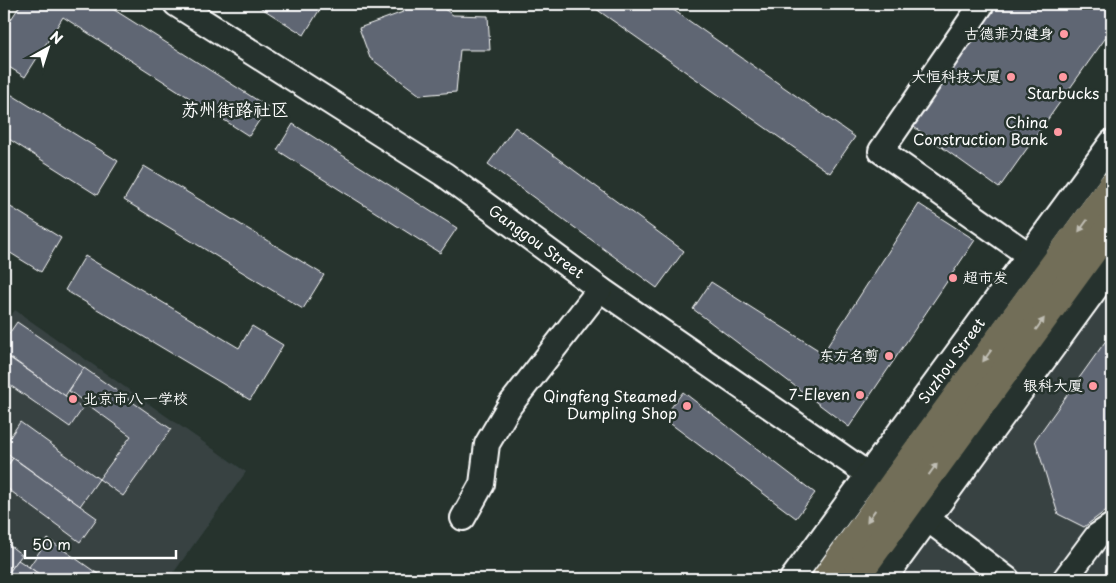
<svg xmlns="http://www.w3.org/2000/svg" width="1116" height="583" font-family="'Playpen Sans','LXGW WenKai TC',sans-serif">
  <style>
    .built { fill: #374242 }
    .building { fill: #5f6673; stroke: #fff }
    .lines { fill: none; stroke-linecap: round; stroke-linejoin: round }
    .minor-casing { stroke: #fff; stroke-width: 28 }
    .major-casing { stroke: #fff; stroke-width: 31 }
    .minor { stroke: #26332d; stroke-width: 24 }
    .major { stroke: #726e59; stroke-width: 28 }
    .oneway { fill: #c0beb4 }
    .poi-dot { fill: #ff9aa2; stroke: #26332d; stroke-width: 2 }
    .labels { text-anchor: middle; stroke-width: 5; stroke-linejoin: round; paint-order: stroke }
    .poi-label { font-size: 15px; fill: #fff; stroke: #26332d; text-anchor: end }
    .street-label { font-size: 15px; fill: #fff; stroke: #26332d }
    .quarter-label { font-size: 18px; fill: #fff; stroke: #26332d }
  </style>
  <rect width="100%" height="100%" fill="#26332d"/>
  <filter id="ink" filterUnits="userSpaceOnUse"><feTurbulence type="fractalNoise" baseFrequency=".02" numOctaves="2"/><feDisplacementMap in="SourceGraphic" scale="10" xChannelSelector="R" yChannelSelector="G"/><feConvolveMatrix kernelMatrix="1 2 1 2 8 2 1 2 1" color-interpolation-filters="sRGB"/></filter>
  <g filter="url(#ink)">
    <g class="built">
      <path d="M 1112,226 L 1112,579 L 854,579 Z"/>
      <path d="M 15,310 L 246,472 L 169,579 L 4,579 L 4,326 Z"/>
    </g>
    <g class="building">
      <path d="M 21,4 L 105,4 L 268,107 L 249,136 L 63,17 L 25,77 L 4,64 L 4,30 Z"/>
      <path d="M 255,4 L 312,4 L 320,9 L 304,35 Z"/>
      <path d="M 400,4 L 437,4 L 453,15 L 488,16 L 490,50 L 460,50 L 456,92 L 420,95 L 370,58 L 359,28 L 403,12 Z"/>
      <path d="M 589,4 L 665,4 L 855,137 L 830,173 Z"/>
      <path d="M 942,4 L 956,4 L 952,10 Z"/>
      <path d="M 997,4 L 1112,4 L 1112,29 L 999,188 L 911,125 Z"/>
      <path d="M 4,90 L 118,161 L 97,195 L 4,136 Z"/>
      <path d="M 293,124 L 457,228 L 440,253 L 277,150 Z"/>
      <path d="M 515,127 L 684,251 L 657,288 L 488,164 Z"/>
      <path d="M 144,166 L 324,275 L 303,309 L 124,200 Z"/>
      <path d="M 4,203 L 61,238 L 41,272 L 4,249 Z"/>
      <path d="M 919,204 L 975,240 L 849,427 L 693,309 L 711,282 L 823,353 Z"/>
      <path d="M 85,256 L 239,348 L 252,326 L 283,345 L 250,400 L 65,290 Z"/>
      <path d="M 17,322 L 84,368 L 65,396 L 4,353 L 4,341 Z"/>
      <path d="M 1112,332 L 1112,506 L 1084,527 L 1058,514 L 1035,440 Z"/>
      <path d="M 10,358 L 83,408 L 70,427 L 4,381 L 4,367 Z"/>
      <path d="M 84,368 L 171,429 L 123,496 L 99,479 L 131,436 L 69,391 Z"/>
      <path d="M 683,392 L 815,493 L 796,518 L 663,418 Z"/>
      <path d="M 20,422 L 99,479 L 80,506 L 4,451 L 4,446 Z"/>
      <path d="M 4,451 L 13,458 L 4,471 Z"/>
      <path d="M 13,458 L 97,518 L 80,542 L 4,486 L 4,471 Z"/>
      <path d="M 48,539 L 105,579 L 46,579 L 29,567 Z"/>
      <path d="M 4,541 L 22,555 L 6,576 L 4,574 Z"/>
      <path d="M 18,560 L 29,567 L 46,579 L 4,579 Z"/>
    </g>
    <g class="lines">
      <defs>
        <g id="minor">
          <path d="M 176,4 L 445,175 L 600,289 L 869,475 L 1007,579"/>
          <path d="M 982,4 L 881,151 L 1043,265"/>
          <path d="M 463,518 L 482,484 L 487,444 L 510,405 L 600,289"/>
          <path d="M 792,579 L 1112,142"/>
          <path d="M 884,579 L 1112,266"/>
          <path d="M 1065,579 L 1097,536 L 1112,526"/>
        </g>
        <g id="major">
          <path d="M 826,579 L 912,458 L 1112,186"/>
          <path d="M 854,579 L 1112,224"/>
        </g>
      </defs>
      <use href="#minor" class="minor-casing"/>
      <use href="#major" class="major-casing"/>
      <use href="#minor" class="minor"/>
      <use href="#major" class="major"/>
    </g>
    <defs><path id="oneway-solid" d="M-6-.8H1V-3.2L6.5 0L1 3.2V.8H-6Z" transform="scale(1.25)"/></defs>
    <g class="oneway">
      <use href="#oneway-solid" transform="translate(1083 226) rotate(126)"/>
      <use href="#oneway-solid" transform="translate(1040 324) rotate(-54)"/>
      <use href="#oneway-solid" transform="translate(987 356) rotate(126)"/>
      <use href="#oneway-solid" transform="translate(933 469) rotate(-54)"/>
      <use href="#oneway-solid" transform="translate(871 516) rotate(125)"/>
    </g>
  </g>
  <g class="poi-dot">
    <circle cx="1064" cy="34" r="5"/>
    <circle cx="1011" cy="77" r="5"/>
    <circle cx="1063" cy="77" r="5"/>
    <circle cx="1058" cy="132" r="5"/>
    <circle cx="953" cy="278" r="5"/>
    <circle cx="889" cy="356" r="5"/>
    <circle cx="1093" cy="386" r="5"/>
    <circle cx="860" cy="395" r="5"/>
    <circle cx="73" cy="399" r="5"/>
    <circle cx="687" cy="406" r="5"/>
  </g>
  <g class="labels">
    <g class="poi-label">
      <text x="1054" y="39">古德菲力健身</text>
      <text x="1001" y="82">大恒科技大厦</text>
      <text x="1063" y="99" text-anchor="middle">Starbucks</text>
      <text x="1048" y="128">China<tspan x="1048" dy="17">Construction Bank</tspan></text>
      <text x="963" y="283" text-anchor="start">超市发</text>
      <text x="879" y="361">东方名剪</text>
      <text x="1083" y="391">银科大厦</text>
      <text x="850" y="400">7-Eleven</text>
      <text x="677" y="402">Qingfeng Steamed<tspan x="677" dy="17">Dumpling Shop</tspan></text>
      <text x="83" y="404" text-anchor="start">北京市八一学校</text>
    </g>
    <g class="street-label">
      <text transform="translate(536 242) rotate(36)" y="5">Ganggou Street</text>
      <text transform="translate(952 361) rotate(-54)" y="5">Suzhou Street</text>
    </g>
    <g class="quarter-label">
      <text x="235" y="116">苏州街路社区</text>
    </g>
  </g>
  <rect width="1116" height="583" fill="none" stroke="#26332d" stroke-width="20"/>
  <rect x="10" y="10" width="1096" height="563" fill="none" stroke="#fff" stroke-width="2" filter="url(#ink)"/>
  <g transform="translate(48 48) rotate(39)" stroke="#26332d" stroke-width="4" paint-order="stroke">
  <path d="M0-4L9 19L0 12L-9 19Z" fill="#ffffff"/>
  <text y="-8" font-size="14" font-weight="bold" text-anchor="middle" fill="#ffffff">N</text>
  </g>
  <path d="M25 550v8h151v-8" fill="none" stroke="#ffffff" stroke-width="2.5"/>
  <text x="32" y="550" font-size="15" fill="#ffffff" stroke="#26332d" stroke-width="4" paint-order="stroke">50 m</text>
</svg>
